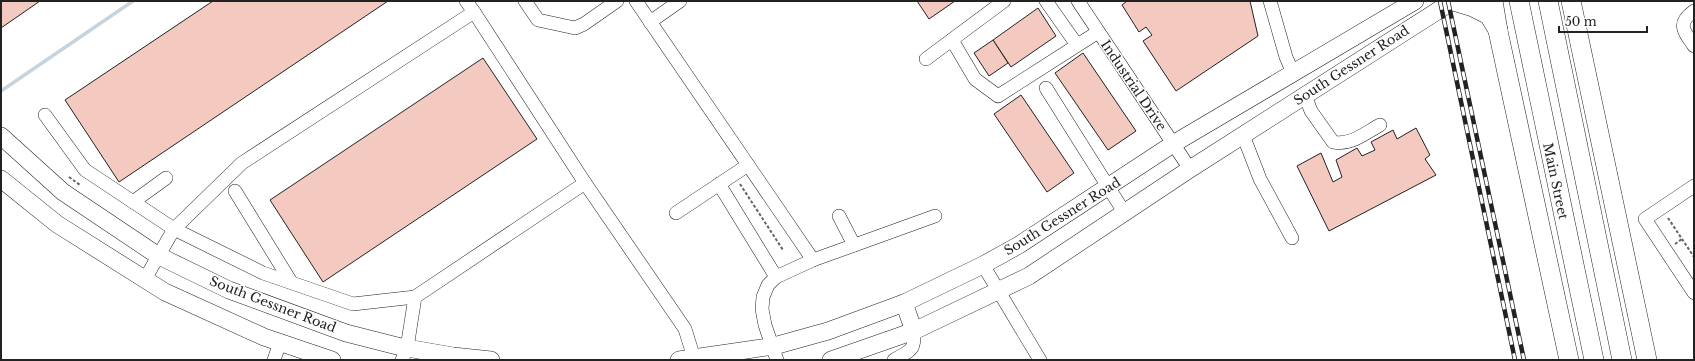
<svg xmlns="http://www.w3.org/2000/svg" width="1695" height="361" font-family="'Libre Baskerville',serif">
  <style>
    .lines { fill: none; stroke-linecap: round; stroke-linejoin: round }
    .stream { stroke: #c7d3dd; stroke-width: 3.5 }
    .building { fill: #f3c9c0; stroke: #222 }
    .minor-casing { stroke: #222; stroke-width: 14 }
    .major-casing { stroke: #222; stroke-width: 18 }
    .highway-casing { stroke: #222; stroke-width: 20 }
    .path { stroke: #646464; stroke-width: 2; stroke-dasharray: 3 2; stroke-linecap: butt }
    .minor { stroke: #fff; stroke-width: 13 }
    .major { stroke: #fff; stroke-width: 17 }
    .highway { stroke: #fff; stroke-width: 19 }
    .rail-casing { stroke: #222; stroke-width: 4.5 }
    .rail { stroke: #fff; stroke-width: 3; stroke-dasharray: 9; stroke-linecap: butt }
    .labels { text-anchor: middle; stroke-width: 3; stroke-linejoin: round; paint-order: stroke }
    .street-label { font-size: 13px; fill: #222; stroke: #fff }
  </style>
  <rect width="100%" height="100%" fill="#fff"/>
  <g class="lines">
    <path class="stream" d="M 1,91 L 133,1"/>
  </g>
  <g class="building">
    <path d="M 1,1 L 40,1 L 1,28 Z"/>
    <path d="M 213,1 L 388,1 L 119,182 L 65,100 Z"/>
    <path d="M 917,1 L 955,1 L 929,19 Z"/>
    <path d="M 1127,1 L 1250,1 L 1258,36 L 1176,91 L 1143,41 L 1152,35 L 1146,27 L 1139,32 L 1122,5 Z"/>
    <path d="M 1038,8 L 1056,36 L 1011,67 L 993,40 Z"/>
    <path d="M 993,40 L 1008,63 L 989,76 L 974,53 Z"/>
    <path d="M 1083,53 L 1136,131 L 1108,150 L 1055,73 Z"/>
    <path d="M 483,58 L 537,139 L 323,282 L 270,200 Z"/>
    <path d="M 1021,95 L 1074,173 L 1047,192 L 994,114 Z"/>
    <path d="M 1416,128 L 1430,155 L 1425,159 L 1436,175 L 1329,231 L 1297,166 L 1321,153 L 1333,182 L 1342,177 L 1336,160 L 1357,148 L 1362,156 L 1375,150 L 1371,142 L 1393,130 L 1397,139 Z"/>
  </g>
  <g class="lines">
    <defs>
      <g id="minor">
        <path d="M 466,1 L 474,12"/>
        <path d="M 525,1 L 538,20 L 575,28 L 584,24 L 617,1"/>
        <path d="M 636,1 L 813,260"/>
        <path d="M 1046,1 L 1077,45"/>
        <path d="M 1078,1 L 1190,169"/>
        <path d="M 1270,1 L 1286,57 L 1293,73"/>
        <path d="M 1694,11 C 1676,24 1684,31 1694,46"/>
        <path d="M 650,22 L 680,1"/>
        <path d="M 952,40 L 975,79 L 998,96 L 1098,32"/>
        <path d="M 926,59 L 1004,1"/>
        <path d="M 1046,88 L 1124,212"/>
        <path d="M 1305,95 L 1311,111 L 1333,142 C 1350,146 1365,133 1380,125"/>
        <path d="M 45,115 L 85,170 L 174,229 L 242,163 L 474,12 L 585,183"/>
        <path d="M 1243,135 L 1260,179 L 1292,238"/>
        <path d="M 719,184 L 776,277"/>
        <path d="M 1694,186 L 1645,219 L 1694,293"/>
        <path d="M 235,191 L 291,282"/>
        <path d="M 133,202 L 166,178"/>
        <path d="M 676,213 L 748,165"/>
        <path d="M 839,216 L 854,245"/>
        <path d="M 983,265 L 1040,360"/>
        <path d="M 145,279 L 174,229 L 263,273 L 353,304 L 415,297"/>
        <path d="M 274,360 L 280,342"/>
        <path d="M 402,360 L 407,348 L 415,297 L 585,183 L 685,329 L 694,358"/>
        <path d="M 777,360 L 765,325 L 762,309 L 763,297 L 768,285 L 776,277 L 813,260 L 935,216"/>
        <path d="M 894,360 C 910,350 915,352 914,331"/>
      </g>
      <g id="major">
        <path d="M 1,136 L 63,192 L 157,255 L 229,290 L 346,333 L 401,347 L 453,356 L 491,360"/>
        <path d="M 1,179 L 57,224 L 165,292 L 264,337 L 332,360"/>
        <path d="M 904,303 L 914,331"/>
        <path d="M 679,360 L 774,346 L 828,331 L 904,303 L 983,265 L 1019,245 L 1173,144 L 1415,1"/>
        <path d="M 831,360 L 914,331 L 1029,276 L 1190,169 L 1453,1"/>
      </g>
      <g id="highway">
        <path d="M 1453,1 L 1473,7 L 1489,15 L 1498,30"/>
        <path d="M 1493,1 L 1498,31 L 1569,360"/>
        <path d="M 1519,1 L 1594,360"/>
        <path d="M 1548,1 L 1622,360"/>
        <path d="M 1571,1 L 1647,360"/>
      </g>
    </defs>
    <use href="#minor" class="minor-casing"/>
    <use href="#major" class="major-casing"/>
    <use href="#highway" class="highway-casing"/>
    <g class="path">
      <path d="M 69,177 L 80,185"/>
      <path d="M 740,184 L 783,250"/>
      <path d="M 1668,218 L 1694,257"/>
      <path d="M 1675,244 L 1682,239"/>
    </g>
    <use href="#minor" class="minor"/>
    <use href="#major" class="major"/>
    <use href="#highway" class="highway"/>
    <defs>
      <g id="rail">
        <path d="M 1440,1 L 1515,360"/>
        <path d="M 1448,1 L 1524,360"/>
      </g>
    </defs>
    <use href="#rail" class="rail-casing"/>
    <use href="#rail" class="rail"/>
  </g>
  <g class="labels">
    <g class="street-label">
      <text transform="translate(1351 65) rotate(-33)" y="5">South Gessner Road</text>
      <text transform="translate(1134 85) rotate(56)" y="5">Industrial Drive</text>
      <text transform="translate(1556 181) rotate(78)" y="5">Main Street</text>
      <text transform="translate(1062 216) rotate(-32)" y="5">South Gessner Road</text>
      <text transform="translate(273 304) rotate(21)" y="5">South Gessner Road</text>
    </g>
  </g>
  <rect width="1695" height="361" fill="none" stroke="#222222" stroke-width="4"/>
  <path d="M1559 26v6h88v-6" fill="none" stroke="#222222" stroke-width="2"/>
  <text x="1565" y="26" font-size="12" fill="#222222" stroke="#ffffff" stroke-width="3" paint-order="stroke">50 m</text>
</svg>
